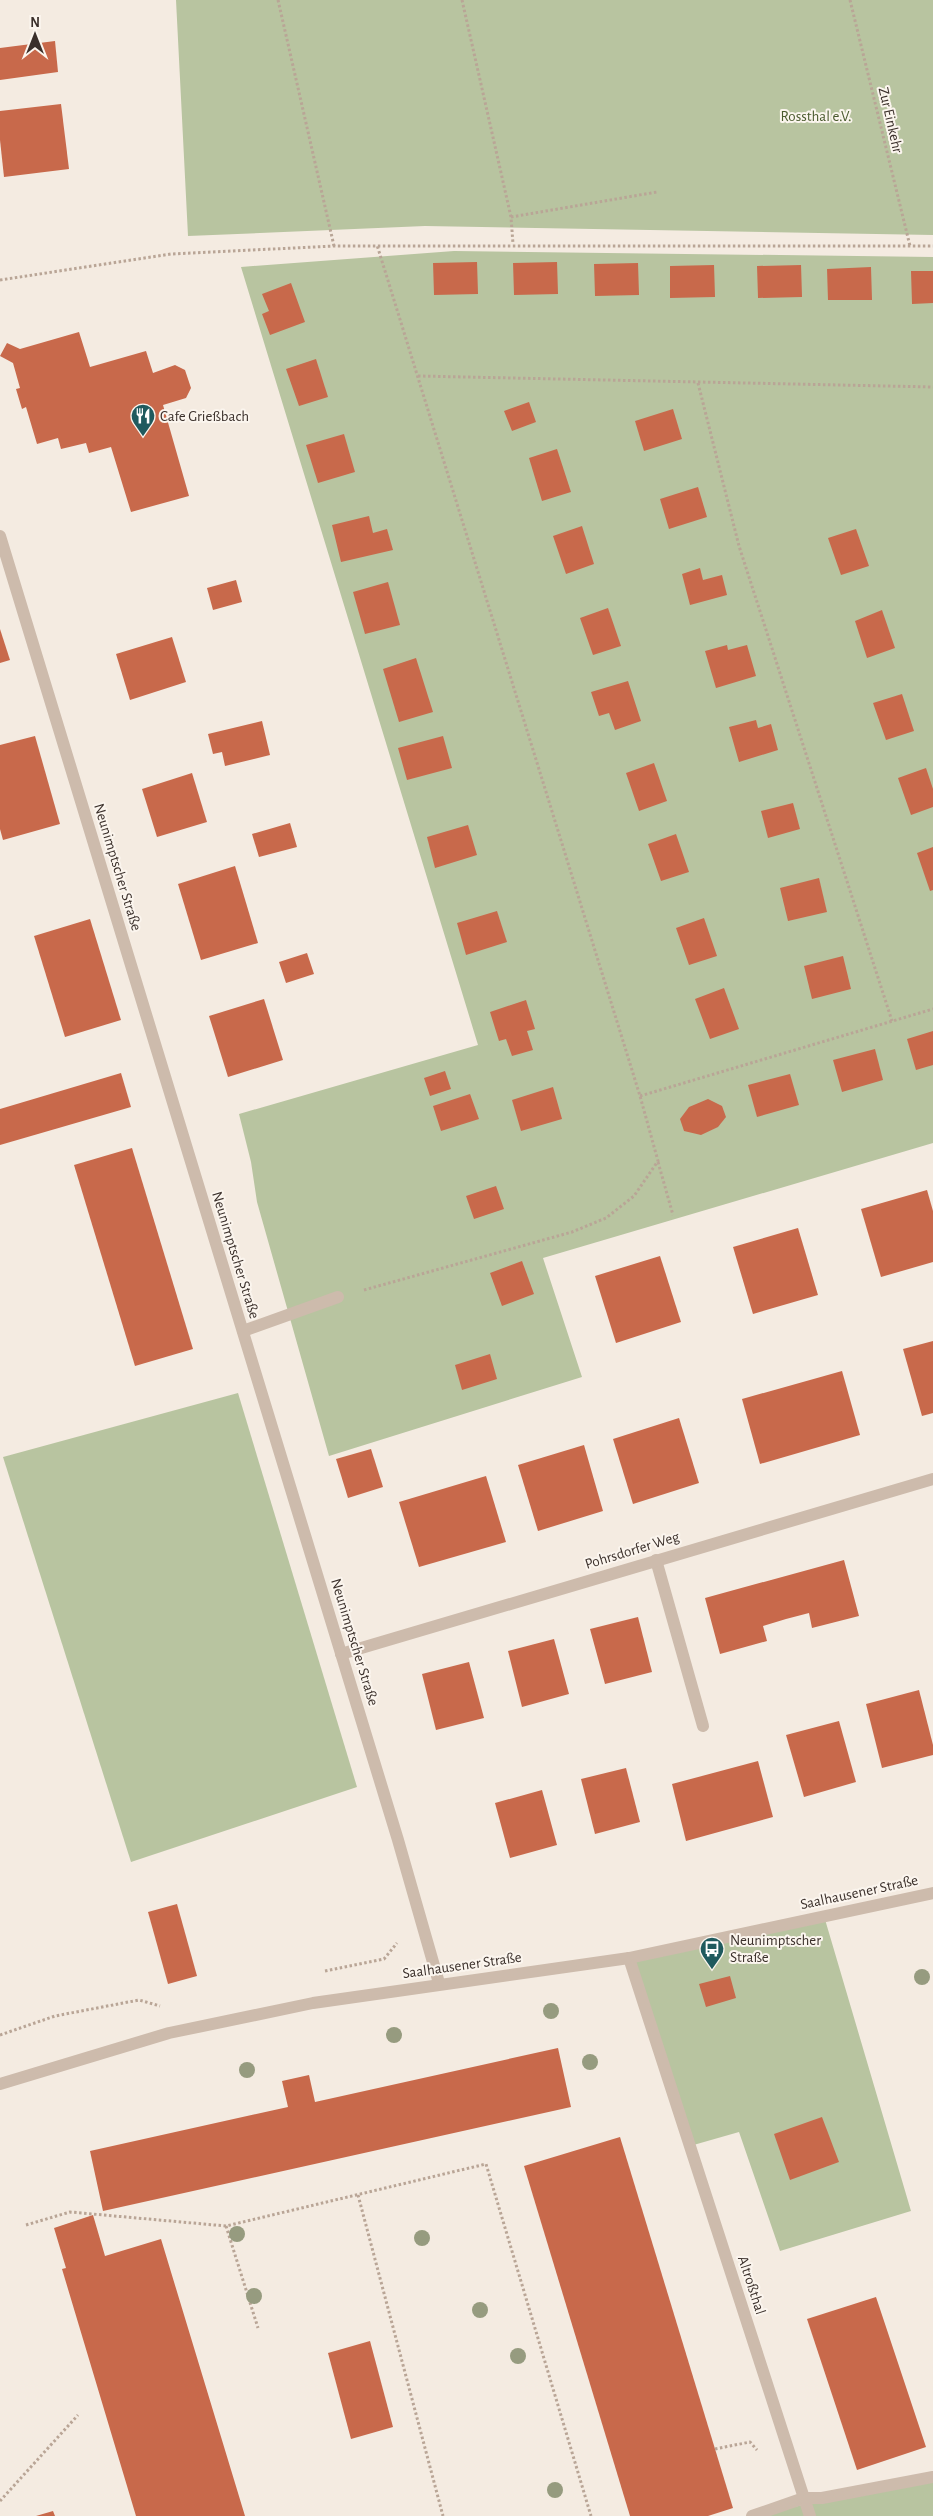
<svg xmlns="http://www.w3.org/2000/svg" width="933" height="2516" font-family="'Alegreya Sans',sans-serif">
  <style>
    .green { fill: #b8c4a0 }
    .building { fill: #c8694b }
    .lines { fill: none; stroke-linecap: round; stroke-linejoin: round }
    .path { stroke: #b9a596; stroke-width: 3; stroke-dasharray: 2.5 2.5; stroke-linecap: butt }
    .service { stroke: #cdbbac; stroke-width: 12 }
    .minor { stroke: #cdbbac; stroke-width: 12 }
    .tertiary { stroke: #cdbbac; stroke-width: 12 }
    .tree { fill: #969b7f }
    .labels { text-anchor: middle; stroke-width: 4; stroke-linejoin: round; paint-order: stroke }
    .park-label { font-size: 15px; fill: #4a5a2e; stroke: #fbf5ee }
    .street-label { font-size: 15px; fill: #3b302b; stroke: #fbf5ee }
    .poi-label { font-size: 15px; fill: #3b302b; stroke: #fbf5ee; text-anchor: start }
  </style>
  <rect width="100%" height="100%" fill="#f4ebe1"/>
  <g class="green">
    <path d="M 176,0 L 933,0 L 933,235 L 425,226 L 188,236 Z"/>
    <path d="M 454,251 L 933,257 L 933,1143 L 543,1258 L 582,1377 L 329,1456 L 257,1202 L 251,1162 L 239,1114 L 478,1045 L 241,267 Z"/>
    <path d="M 238,1393 L 357,1787 L 131,1862 L 3,1457 Z"/>
    <path d="M 824,1916 L 911,2211 L 780,2251 L 739,2132 L 690,2146 L 629,1958 Z"/>
    <path d="M 933,2477 L 933,2516 L 752,2516 Z"/>
  </g>
  <g class="building">
    <path d="M 55,41 L 58,72 L 0,80 L 0,48 Z"/>
    <path d="M 61,104 L 69,169 L 4,177 L 0,140 L 0,111 Z"/>
    <path d="M 477,262 L 478,294 L 434,295 L 433,263 Z"/>
    <path d="M 557,262 L 558,294 L 514,295 L 513,263 Z"/>
    <path d="M 638,263 L 639,295 L 595,296 L 594,264 Z"/>
    <path d="M 714,265 L 715,297 L 670,298 L 670,266 Z"/>
    <path d="M 801,265 L 802,297 L 758,298 L 757,266 Z"/>
    <path d="M 871,267 L 872,300 L 828,300 L 827,269 Z"/>
    <path d="M 911,271 L 933,271 L 933,303 L 912,304 Z"/>
    <path d="M 291,283 L 305,322 L 270,335 L 262,314 L 269,311 L 262,294 Z"/>
    <path d="M 79,332 L 90,367 L 146,351 L 153,373 L 175,365 L 185,370 L 191,388 L 186,398 L 163,405 L 189,496 L 131,512 L 111,447 L 89,453 L 86,443 L 61,449 L 58,438 L 37,444 L 26,407 L 22,409 L 16,389 L 20,388 L 13,363 L 0,356 L 7,343 L 20,349 Z"/>
    <path d="M 316,359 L 328,397 L 299,406 L 286,369 Z"/>
    <path d="M 529,402 L 536,422 L 512,431 L 504,411 Z"/>
    <path d="M 673,409 L 682,439 L 644,451 L 635,421 Z"/>
    <path d="M 344,434 L 355,472 L 318,483 L 306,445 Z"/>
    <path d="M 557,449 L 571,492 L 542,501 L 529,458 Z"/>
    <path d="M 698,487 L 707,517 L 669,529 L 660,499 Z"/>
    <path d="M 369,516 L 373,533 L 387,529 L 393,550 L 341,562 L 332,525 Z"/>
    <path d="M 582,526 L 594,564 L 566,574 L 553,536 Z"/>
    <path d="M 856,529 L 869,566 L 841,575 L 828,538 Z"/>
    <path d="M 700,568 L 703,580 L 722,575 L 727,595 L 690,605 L 682,574 Z"/>
    <path d="M 236,580 L 242,602 L 213,610 L 207,588 Z"/>
    <path d="M 388,582 L 400,625 L 365,634 L 353,592 Z"/>
    <path d="M 608,608 L 621,646 L 593,655 L 580,618 Z"/>
    <path d="M 882,610 L 895,648 L 867,658 L 855,621 Z"/>
    <path d="M 0,629 L 10,660 L 0,663 Z"/>
    <path d="M 172,637 L 186,682 L 130,700 L 116,654 Z"/>
    <path d="M 727,645 L 728,650 L 747,645 L 756,676 L 716,688 L 705,651 Z"/>
    <path d="M 416,658 L 433,712 L 399,722 L 383,669 Z"/>
    <path d="M 628,681 L 641,721 L 615,730 L 609,713 L 599,716 L 591,692 Z"/>
    <path d="M 902,694 L 914,731 L 886,740 L 873,703 Z"/>
    <path d="M 756,720 L 758,728 L 771,724 L 778,750 L 739,762 L 729,727 Z"/>
    <path d="M 262,721 L 270,755 L 225,766 L 222,752 L 213,754 L 208,734 Z"/>
    <path d="M 35,736 L 60,824 L 3,840 L 0,829 L 0,745 Z"/>
    <path d="M 443,736 L 452,768 L 407,780 L 398,748 Z"/>
    <path d="M 654,763 L 667,801 L 639,811 L 626,773 Z"/>
    <path d="M 926,768 L 933,789 L 933,807 L 911,815 L 898,778 Z"/>
    <path d="M 192,773 L 207,822 L 157,837 L 142,789 Z"/>
    <path d="M 793,803 L 800,829 L 768,838 L 761,811 Z"/>
    <path d="M 290,823 L 297,847 L 259,857 L 252,834 Z"/>
    <path d="M 468,825 L 477,855 L 435,868 L 427,837 Z"/>
    <path d="M 676,834 L 689,872 L 661,881 L 648,844 Z"/>
    <path d="M 933,847 L 933,890 L 930,891 L 917,853 Z"/>
    <path d="M 235,866 L 258,943 L 201,960 L 178,884 Z"/>
    <path d="M 819,878 L 827,912 L 788,921 L 780,888 Z"/>
    <path d="M 497,911 L 507,942 L 466,955 L 457,923 Z"/>
    <path d="M 704,918 L 717,956 L 689,965 L 676,928 Z"/>
    <path d="M 90,919 L 121,1020 L 65,1037 L 34,936 Z"/>
    <path d="M 307,953 L 314,974 L 286,983 L 279,962 Z"/>
    <path d="M 843,956 L 851,989 L 812,999 L 804,966 Z"/>
    <path d="M 724,988 L 739,1029 L 710,1039 L 695,999 Z"/>
    <path d="M 264,999 L 283,1060 L 228,1077 L 209,1016 Z"/>
    <path d="M 526,1000 L 535,1029 L 527,1031 L 533,1050 L 512,1056 L 506,1039 L 499,1041 L 490,1012 Z"/>
    <path d="M 933,1031 L 933,1065 L 916,1070 L 907,1039 Z"/>
    <path d="M 875,1049 L 883,1080 L 842,1092 L 833,1060 Z"/>
    <path d="M 445,1071 L 451,1089 L 430,1096 L 424,1078 Z"/>
    <path d="M 121,1073 L 131,1107 L 0,1145 L 0,1109 Z"/>
    <path d="M 790,1074 L 799,1105 L 757,1117 L 748,1085 Z"/>
    <path d="M 553,1087 L 562,1119 L 521,1131 L 512,1100 Z"/>
    <path d="M 470,1094 L 479,1119 L 441,1131 L 433,1106 Z"/>
    <path d="M 708,1099 L 722,1106 L 726,1117 L 718,1127 L 701,1135 L 684,1131 L 680,1119 L 689,1107 Z"/>
    <path d="M 132,1148 L 193,1349 L 135,1366 L 74,1165 Z"/>
    <path d="M 496,1186 L 504,1209 L 474,1219 L 466,1196 Z"/>
    <path d="M 927,1190 L 933,1211 L 933,1262 L 881,1277 L 861,1209 Z"/>
    <path d="M 798,1228 L 818,1295 L 753,1314 L 733,1247 Z"/>
    <path d="M 660,1256 L 681,1322 L 616,1343 L 595,1276 Z"/>
    <path d="M 522,1261 L 534,1294 L 502,1306 L 490,1273 Z"/>
    <path d="M 933,1341 L 933,1413 L 922,1416 L 903,1349 Z"/>
    <path d="M 490,1354 L 497,1379 L 462,1390 L 455,1365 Z"/>
    <path d="M 842,1371 L 860,1435 L 760,1464 L 742,1399 Z"/>
    <path d="M 679,1418 L 699,1483 L 633,1504 L 613,1439 Z"/>
    <path d="M 584,1445 L 603,1511 L 538,1531 L 518,1465 Z"/>
    <path d="M 371,1449 L 383,1487 L 348,1498 L 336,1459 Z"/>
    <path d="M 486,1476 L 506,1542 L 419,1567 L 399,1502 Z"/>
    <path d="M 844,1560 L 859,1616 L 812,1628 L 809,1613 L 786,1619 L 763,1626 L 767,1641 L 720,1654 L 705,1598 Z"/>
    <path d="M 638,1617 L 652,1672 L 605,1684 L 590,1629 Z"/>
    <path d="M 554,1639 L 569,1694 L 522,1707 L 508,1651 Z"/>
    <path d="M 469,1662 L 484,1718 L 436,1730 L 422,1674 Z"/>
    <path d="M 919,1690 L 933,1745 L 933,1755 L 882,1768 L 866,1704 Z"/>
    <path d="M 839,1721 L 856,1782 L 804,1797 L 786,1735 Z"/>
    <path d="M 758,1761 L 773,1817 L 686,1841 L 672,1784 Z"/>
    <path d="M 626,1768 L 640,1822 L 595,1834 L 581,1779 Z"/>
    <path d="M 542,1790 L 557,1845 L 510,1858 L 495,1803 Z"/>
    <path d="M 177,1904 L 197,1976 L 168,1984 L 148,1912 Z"/>
    <path d="M 730,1976 L 736,1998 L 706,2007 L 699,1984 Z"/>
    <path d="M 558,2048 L 571,2107 L 103,2211 L 90,2151 L 288,2107 L 282,2081 L 309,2075 L 315,2102 Z"/>
    <path d="M 822,2117 L 839,2162 L 790,2180 L 774,2134 Z"/>
    <path d="M 620,2137 L 733,2508 L 708,2516 L 630,2516 L 524,2166 Z"/>
    <path d="M 93,2215 L 105,2256 L 161,2239 L 245,2516 L 136,2516 L 62,2269 L 66,2268 L 54,2228 Z"/>
    <path d="M 876,2297 L 926,2447 L 857,2470 L 807,2319 Z"/>
    <path d="M 370,2341 L 393,2427 L 351,2439 L 328,2353 Z"/>
    <path d="M 53,2511 L 55,2516 L 36,2516 Z"/>
  </g>
  <g class="lines">
    <g class="path">
      <path d="M 278,0 L 334,246"/>
      <path d="M 462,0 L 511,217 L 513,244"/>
      <path d="M 850,0 L 910,246"/>
      <path d="M 511,217 L 657,192"/>
      <path d="M 0,280 L 171,254 L 334,246 L 933,246"/>
      <path d="M 418,376 L 933,387"/>
      <path d="M 698,383 L 739,546 L 892,1021"/>
      <path d="M 640,1096 L 933,1009"/>
      <path d="M 658,1162 L 673,1215"/>
      <path d="M 364,1290 L 572,1232 L 606,1218 L 634,1196 L 658,1161 L 640,1096 L 377,245"/>
      <path d="M 325,1971 L 384,1959 L 397,1943"/>
      <path d="M 0,2035 L 55,2016 L 139,2000 L 160,2006"/>
      <path d="M 358,2195 L 443,2516"/>
      <path d="M 26,2225 L 70,2212 L 226,2226 L 486,2164 L 591,2516"/>
      <path d="M 226,2226 L 258,2328"/>
      <path d="M 715,2449 L 750,2442 L 757,2450"/>
      <path d="M 0,2501 L 78,2415"/>
    </g>
    <g class="service">
      <path d="M 243,1331 L 338,1297"/>
      <path d="M 656,1560 L 703,1726"/>
      <path d="M 752,2516 L 804,2498 L 810,2516"/>
    </g>
    <g class="minor">
      <path d="M 0,536 L 398,1840 L 439,1983"/>
      <path d="M 341,1654 L 933,1479"/>
      <path d="M 629,1958 L 804,2498 L 822,2498 L 933,2477"/>
    </g>
    <path class="tertiary" d="M 0,2084 L 169,2033 L 313,2003 L 629,1958 L 933,1893"/>
  </g>
  <g class="tree">
    <circle cx="922" cy="1977" r="8"/>
    <circle cx="551" cy="2011" r="8"/>
    <circle cx="394" cy="2035" r="8"/>
    <circle cx="590" cy="2062" r="8"/>
    <circle cx="247" cy="2070" r="8"/>
    <circle cx="237" cy="2234" r="8"/>
    <circle cx="422" cy="2238" r="8"/>
    <circle cx="254" cy="2296" r="8"/>
    <circle cx="480" cy="2310" r="8"/>
    <circle cx="518" cy="2356" r="8"/>
    <circle cx="555" cy="2490" r="8"/>
  </g>
  <defs>
    <symbol id="restaurant-pin" viewBox="-11 -11 22 30"><path d="M0 17L-7.5 6A9.5 9.5 0 1 1 7.5 6Z" fill="#1f5a5e" stroke="#fbf5ee"/><path d="M-5-6h1v4h1v-4h1v4h1v-4h1v5L-1.5 .5V6h-2V.5L-5-1ZM5-6V6H3V1.5H1.5Q1.5-4 5-6Z" fill="#fff"/></symbol>
    <symbol id="bus-pin" viewBox="-11 -11 22 30"><path d="M0 17L-7.5 6A9.5 9.5 0 1 1 7.5 6Z" fill="#1f5a5e" stroke="#fbf5ee"/><path d="M-5-6H5V4H4V6H2V4H-2V6H-4V4H-5ZM-3.5-4V0h7V-4ZM-3.5 1.2v1.5H-2V1.2ZM2 1.2v1.5H3.5V1.2Z" fill="#fff"/></symbol>
  </defs>
  <g fill-rule="evenodd">
    <use href="#restaurant-pin" x="129" y="402" width="28" height="38"/>
    <use href="#bus-pin" x="698" y="1935" width="28" height="38"/>
  </g>
  <g class="labels">
    <g class="park-label">
      <text x="816" y="121">Rossthal e.V.</text>
    </g>
    <g class="street-label">
      <text transform="translate(891 120) rotate(77)" y="5">Zur Einkehr</text>
      <text transform="translate(118 867) rotate(73)" y="5">Neunimptscher Straße</text>
      <text transform="translate(236 1255) rotate(73)" y="5">Neunimptscher Straße</text>
      <text transform="translate(632 1550) rotate(-17)" y="5">Pohrsdorfer Weg</text>
      <text transform="translate(355 1642) rotate(73)" y="5">Neunimptscher Straße</text>
      <text transform="translate(859 1892) rotate(-12)" y="5">Saalhausener Straße</text>
      <text transform="translate(462 1965) rotate(-8)" y="5">Saalhausener Straße</text>
      <text transform="translate(752 2285) rotate(72)" y="5">Altroßthal</text>
    </g>
    <g class="poi-label">
      <text x="160" y="421">Cafe Grießbach</text>
      <text x="730" y="1945">Neunimptscher<tspan x="730" dy="17">Straße</tspan></text>
    </g>
  </g>
  <g transform="translate(35 35)" stroke="#fbf5ee" stroke-width="4" paint-order="stroke">
  <path d="M0-4L9 19L0 12L-9 19Z" fill="#3b302b"/>
  <text y="-8" font-size="14" font-weight="bold" text-anchor="middle" fill="#3b302b">N</text>
  </g>
</svg>
